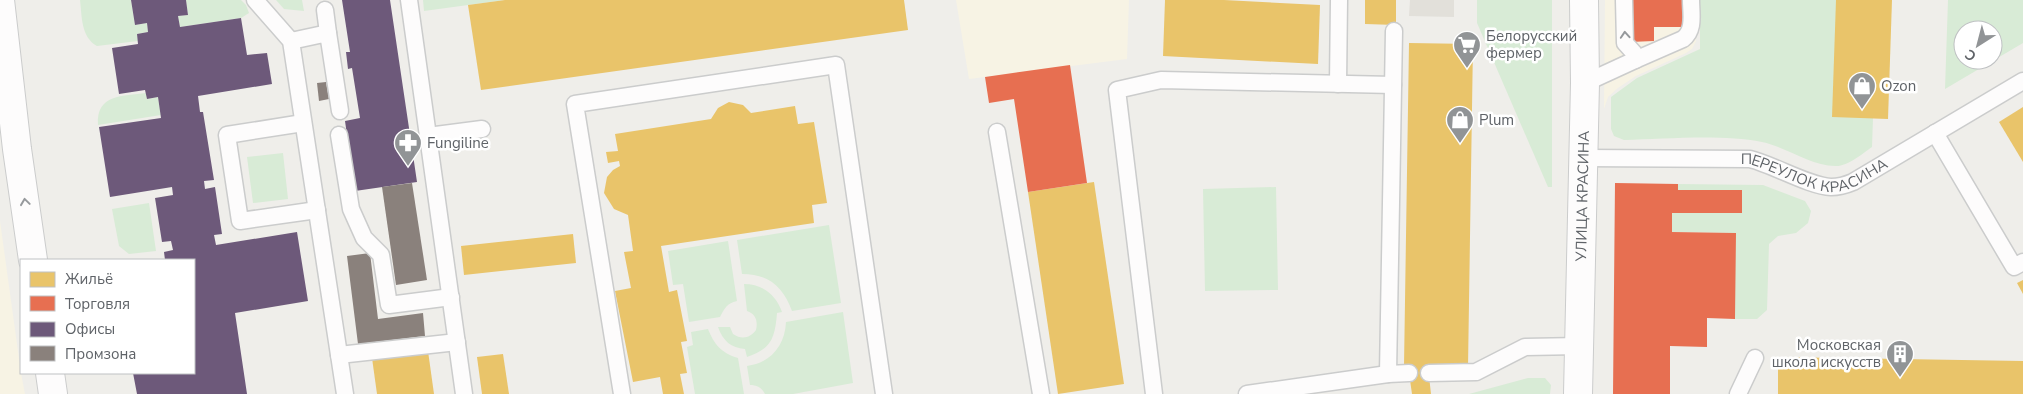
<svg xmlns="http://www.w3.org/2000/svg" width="2023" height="394" font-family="'Nunito Sans',sans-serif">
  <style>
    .commercial { fill: #f7f3e4 }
    .education { fill: #e2e0da }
    .green { fill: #d8ebd6; fill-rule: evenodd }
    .homes { fill: #e9c46a }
    .shops { fill: #e76f51 }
    .offices { fill: #6d597a }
    .industry { fill: #8a817c }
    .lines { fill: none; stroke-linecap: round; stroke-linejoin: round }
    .service-casing { stroke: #cbcccc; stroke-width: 19 }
    .tertiary-casing { stroke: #cbcccc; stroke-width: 30 }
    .service { stroke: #fdfcfc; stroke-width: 16 }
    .tertiary { stroke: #fdfcfc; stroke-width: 28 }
    .oneway { stroke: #96999c }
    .labels { text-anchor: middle; stroke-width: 5; stroke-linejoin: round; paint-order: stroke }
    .poi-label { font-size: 15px; fill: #5f6368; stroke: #fff; text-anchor: start }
    .street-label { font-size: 15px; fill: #5f6368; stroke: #fff }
  </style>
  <rect width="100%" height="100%" fill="#efeeea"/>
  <g class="commercial">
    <path d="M 956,0 L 1129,0 L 1127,59 L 969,79 Z"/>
    <path d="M 1605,0 L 1696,0 L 1696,41 L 1692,49 L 1686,53 L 1636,76 L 1618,88 L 1608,97 L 1604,109 Z"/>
    <path d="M 0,221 L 21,373 L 25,394 L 0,394 Z"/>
  </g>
  <path class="education" d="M 1410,0 L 1454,0 L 1454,17 L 1409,16 Z"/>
  <g class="green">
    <path d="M 80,0 L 131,0 L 135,25 L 147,23 L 148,32 L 137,34 L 138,41 L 97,46 C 81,37 82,17 80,0 Z"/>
    <path d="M 186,0 L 241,0 L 246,5 L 249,13 L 241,18 L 180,27 L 178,16 L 188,15 Z"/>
    <path d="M 276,0 L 302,0 L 304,11 L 284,9 Z"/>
    <path d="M 423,0 L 505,0 L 424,11 Z"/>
    <path d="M 1477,0 L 1552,0 L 1552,187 L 1548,187 L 1477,23 Z"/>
    <path d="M 1700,0 L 1836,0 L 1873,118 L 1872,147 C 1862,154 1847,167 1835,166 C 1811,166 1786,147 1762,142 C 1722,134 1665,139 1624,140 L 1614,136 L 1611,129 L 1611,97 L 1637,78 L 1700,49 Z"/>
    <path d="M 1948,0 L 2023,0 L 2023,43 L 1945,89 ZM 1963,30 L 1993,30 L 1993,60 L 1963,60 Z"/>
    <path d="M 146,93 L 147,99 L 158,97 L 161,115 L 98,125 C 96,94 123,96 146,93 Z"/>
    <path d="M 283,153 L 288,199 L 253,203 L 247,157 Z"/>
    <path d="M 1678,184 L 1763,185 L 1805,201 L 1811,211 L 1808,223 L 1796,233 L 1778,236 L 1769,244 L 1767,310 L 1757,319 L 1735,319 L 1735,233 L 1672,232 L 1672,213 L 1742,213 L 1742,190 L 1678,190 Z"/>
    <path d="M 1276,187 L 1278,290 L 1205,291 L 1203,189 Z"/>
    <path d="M 149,203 L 156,251 L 129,254 L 119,246 L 112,209 Z"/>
    <path d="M 829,225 L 841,303 L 792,311 C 783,287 769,274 742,274 L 737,240 Z"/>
    <path d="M 728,241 L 737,301 C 727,303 724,309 720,317 L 689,322 L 683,284 L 673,285 L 668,251 Z"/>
    <path d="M 744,284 C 763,284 776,295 782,312 L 777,313 C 775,337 772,349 747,357 L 745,349 C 731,348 723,341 718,327 L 730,327 L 733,334 C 742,340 750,338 756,330 C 758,321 756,314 747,311 Z"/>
    <path d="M 843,312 L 853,383 L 793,394 L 765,394 C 762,388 757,385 750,385 L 747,366 C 771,363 785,345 786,322 Z"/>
    <path d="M 708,329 C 714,344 721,353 738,358 L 744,394 L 695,394 L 687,347 L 693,345 L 691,332 Z"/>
    <path d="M 1528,378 L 1545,378 L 1551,385 L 1550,394 L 1469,394 Z"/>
  </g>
  <g class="homes">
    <path d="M 505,0 L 904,0 L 908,30 L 481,90 L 468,5 Z"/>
    <path d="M 1165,0 L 1224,0 L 1320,5 L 1318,64 L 1163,56 Z"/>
    <path d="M 1365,0 L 1396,0 L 1396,25 L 1365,24 Z"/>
    <path d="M 1836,0 L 1892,0 L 1888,119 L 1832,117 Z"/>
    <path d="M 1409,43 L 1473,44 L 1468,367 L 1428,367 L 1431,394 L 1412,394 L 1408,366 L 1404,366 Z"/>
    <path d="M 729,102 L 743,105 L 751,113 L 795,106 L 798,124 L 814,122 L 827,203 L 812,205 L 814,223 L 661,246 L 669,292 L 677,290 L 687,341 L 681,342 L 687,373 L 680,374 L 684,394 L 663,394 L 660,377 L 633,382 L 615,291 L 631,288 L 624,252 L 633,251 L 628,215 L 614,209 L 604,193 L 607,177 L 613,170 L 620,166 L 619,161 L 608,163 L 606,152 L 618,151 L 615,134 L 711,119 L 718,108 Z"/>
    <path d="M 2023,107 L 2023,162 L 1999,122 Z"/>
    <path d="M 1094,182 L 1124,384 L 1058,394 L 1028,192 Z"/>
    <path d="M 573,234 L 576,263 L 464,275 L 461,246 Z"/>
    <path d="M 2023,280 L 2023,294 L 2017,283 Z"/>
    <path d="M 428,351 L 434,394 L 377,394 L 372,358 Z"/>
    <path d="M 503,354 L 509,394 L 482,394 L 477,357 Z"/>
    <path d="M 1778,357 L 2023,361 L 2023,394 L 1778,394 Z"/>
  </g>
  <g class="shops">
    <path d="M 1629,0 L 1686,0 L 1687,27 L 1654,27 L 1654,41 L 1630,42 Z"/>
    <path d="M 1070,65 L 1087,183 L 1028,192 L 1014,99 L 989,103 L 985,77 Z"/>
    <path d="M 1615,183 L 1678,184 L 1678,190 L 1742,190 L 1742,213 L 1672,213 L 1672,232 L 1736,233 L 1735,319 L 1707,318 L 1707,347 L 1670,346 L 1670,394 L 1613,394 Z"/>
  </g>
  <g class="offices">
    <path d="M 131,0 L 186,0 L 188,15 L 178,16 L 180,27 L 241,18 L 247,55 L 267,53 L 272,84 L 198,96 L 200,112 L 203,112 L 214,180 L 204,181 L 205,189 L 215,187 L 222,234 L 214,235 L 216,245 L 297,232 L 308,301 L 235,313 L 247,394 L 137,394 L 133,373 L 194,373 L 194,260 L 165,260 L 164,252 L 173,250 L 171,241 L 162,242 L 155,198 L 173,195 L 172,187 L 110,197 L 99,127 L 161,118 L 158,97 L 147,99 L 145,90 L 119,94 L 112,48 L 138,44 L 137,34 L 148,32 L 147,23 L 135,25 Z"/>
    <path d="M 342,0 L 390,0 L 417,182 L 355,191 L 345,121 L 360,118 L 352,68 L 348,69 L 346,52 L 350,52 Z"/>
  </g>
  <g class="industry">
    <path d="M 326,82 L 329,99 L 319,101 L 317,83 Z"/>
    <path d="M 412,183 L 427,280 L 396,285 L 382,187 Z"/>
    <path d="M 370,253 L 378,319 L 423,313 L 425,336 L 358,344 L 347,256 Z"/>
  </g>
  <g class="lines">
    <defs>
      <g id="service">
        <path d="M 255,0 L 291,41 L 345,394"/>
        <path d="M 409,0 L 464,394"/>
        <path d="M 325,10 L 328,33"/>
        <path d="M 1394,31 L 1388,374 L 1409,373"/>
        <path d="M 291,41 L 328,33 L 340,111"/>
        <path d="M 1635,60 L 1683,39 C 1695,30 1691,14 1691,0"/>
        <path d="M 1585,83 L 1635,60 L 1634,53 L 1625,43 L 1624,0"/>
        <path d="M 1338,84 L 1339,0"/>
        <path d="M 303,123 L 227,135 L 240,221 L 317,210"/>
        <path d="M 997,132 L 1041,394"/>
        <path d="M 1935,133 L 2014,267 L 2023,262"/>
        <path d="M 339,135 L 351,209 L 364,238 L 381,255 L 389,305 L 451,297"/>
        <path d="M 428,136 L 482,129"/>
        <path id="s1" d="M 1583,158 L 1750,159 C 1774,165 1809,186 1831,187 C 1839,187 1846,185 1853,182 L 2023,81"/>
        <path d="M 339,355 L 457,342"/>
        <path d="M 1429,373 L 1476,372 L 1525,347 L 1580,346"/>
        <path d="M 622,394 L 575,104 L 836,65 L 884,394"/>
        <path d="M 1154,394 L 1117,90 L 1161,80 L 1393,85"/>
        <path d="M 1247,394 L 1388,374"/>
        <path d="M 1738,394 L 1755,358"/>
      </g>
      <g id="tertiary">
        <path d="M 0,0 L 17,149 L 33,260"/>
        <path d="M 50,373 L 53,394"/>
        <path id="s2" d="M 1578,394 L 1585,83 L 1584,0"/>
      </g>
    </defs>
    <use href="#service" class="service-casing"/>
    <use href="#tertiary" class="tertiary-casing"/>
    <use href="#service" class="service"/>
    <use href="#tertiary" class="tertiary"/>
  </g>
  <defs><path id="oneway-chevron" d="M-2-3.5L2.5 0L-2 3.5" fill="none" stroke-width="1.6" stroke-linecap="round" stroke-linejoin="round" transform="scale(1.25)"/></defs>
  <g class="oneway">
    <use href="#oneway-chevron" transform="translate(1625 35) rotate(-94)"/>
    <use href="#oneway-chevron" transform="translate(25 202) rotate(-98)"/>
  </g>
  <defs>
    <symbol id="supermarket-pin" viewBox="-11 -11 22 30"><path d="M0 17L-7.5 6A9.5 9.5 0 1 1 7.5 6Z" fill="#919496" stroke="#fff"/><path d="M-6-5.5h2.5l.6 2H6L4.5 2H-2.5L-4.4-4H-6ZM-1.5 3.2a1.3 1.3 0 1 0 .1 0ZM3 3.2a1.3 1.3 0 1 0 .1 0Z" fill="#fff"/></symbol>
    <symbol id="shop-pin" viewBox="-11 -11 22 30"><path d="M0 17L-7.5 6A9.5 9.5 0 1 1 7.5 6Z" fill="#919496" stroke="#fff"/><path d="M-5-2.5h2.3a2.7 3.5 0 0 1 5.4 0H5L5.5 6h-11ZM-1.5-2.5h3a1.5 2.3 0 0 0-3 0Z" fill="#fff"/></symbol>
    <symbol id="pharmacy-pin" viewBox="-11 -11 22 30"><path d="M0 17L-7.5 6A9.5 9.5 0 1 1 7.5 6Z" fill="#919496" stroke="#fff"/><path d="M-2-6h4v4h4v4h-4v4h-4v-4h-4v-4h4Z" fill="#fff"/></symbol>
    <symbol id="building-pin" viewBox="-11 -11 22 30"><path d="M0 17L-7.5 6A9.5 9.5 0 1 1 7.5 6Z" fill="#919496" stroke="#fff"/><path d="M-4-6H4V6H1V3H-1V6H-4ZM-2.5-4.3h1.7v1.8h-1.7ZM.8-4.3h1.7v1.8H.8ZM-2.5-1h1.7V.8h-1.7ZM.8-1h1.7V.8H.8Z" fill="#fff"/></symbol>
  </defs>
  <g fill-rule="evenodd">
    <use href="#supermarket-pin" x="1451" y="29" width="32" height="43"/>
    <use href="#shop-pin" x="1846" y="70" width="32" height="43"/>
    <use href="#shop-pin" x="1444" y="104" width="32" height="43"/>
    <use href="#pharmacy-pin" x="392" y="127" width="32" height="43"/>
    <use href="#building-pin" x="1884" y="338" width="32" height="43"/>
  </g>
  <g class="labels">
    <g class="poi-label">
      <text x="1486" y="41">Белорусский<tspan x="1486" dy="17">фермер</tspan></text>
      <text x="1881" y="91">Ozon</text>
      <text x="1479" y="125">Plum</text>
      <text x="427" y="148">Fungiline</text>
      <text x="1881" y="350" text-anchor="end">Московская<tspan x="1881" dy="17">школа искусств</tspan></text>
    </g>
    <g class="street-label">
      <text dy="5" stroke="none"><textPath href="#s1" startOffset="236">ПЕРЕУЛОК КРАСИНА</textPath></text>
      <text dy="5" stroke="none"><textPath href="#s2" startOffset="198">УЛИЦА КРАСИНА</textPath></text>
    </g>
  </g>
  <rect x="20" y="259" width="175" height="115" fill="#ffffff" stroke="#bfc1c3"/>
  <rect x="30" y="272" width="25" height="15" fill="#e9c46a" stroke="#bfc1c3"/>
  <text x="65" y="284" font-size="15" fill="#5f6368">Жильё</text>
  <rect x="30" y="296" width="25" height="15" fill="#e76f51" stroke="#bfc1c3"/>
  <text x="65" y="309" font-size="15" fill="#5f6368">Торговля</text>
  <rect x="30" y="322" width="25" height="15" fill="#6d597a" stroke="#bfc1c3"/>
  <text x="65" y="334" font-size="15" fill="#5f6368">Офисы</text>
  <rect x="30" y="346" width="25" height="15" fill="#8a817c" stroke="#bfc1c3"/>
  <text x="65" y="359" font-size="15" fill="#5f6368">Промзона</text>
  <g transform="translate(1978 45) rotate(216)"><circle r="24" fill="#ffffff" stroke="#bfc1c3"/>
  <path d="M0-4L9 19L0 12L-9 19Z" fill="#919496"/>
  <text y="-8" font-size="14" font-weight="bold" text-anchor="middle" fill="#5f6368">С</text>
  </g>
</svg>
